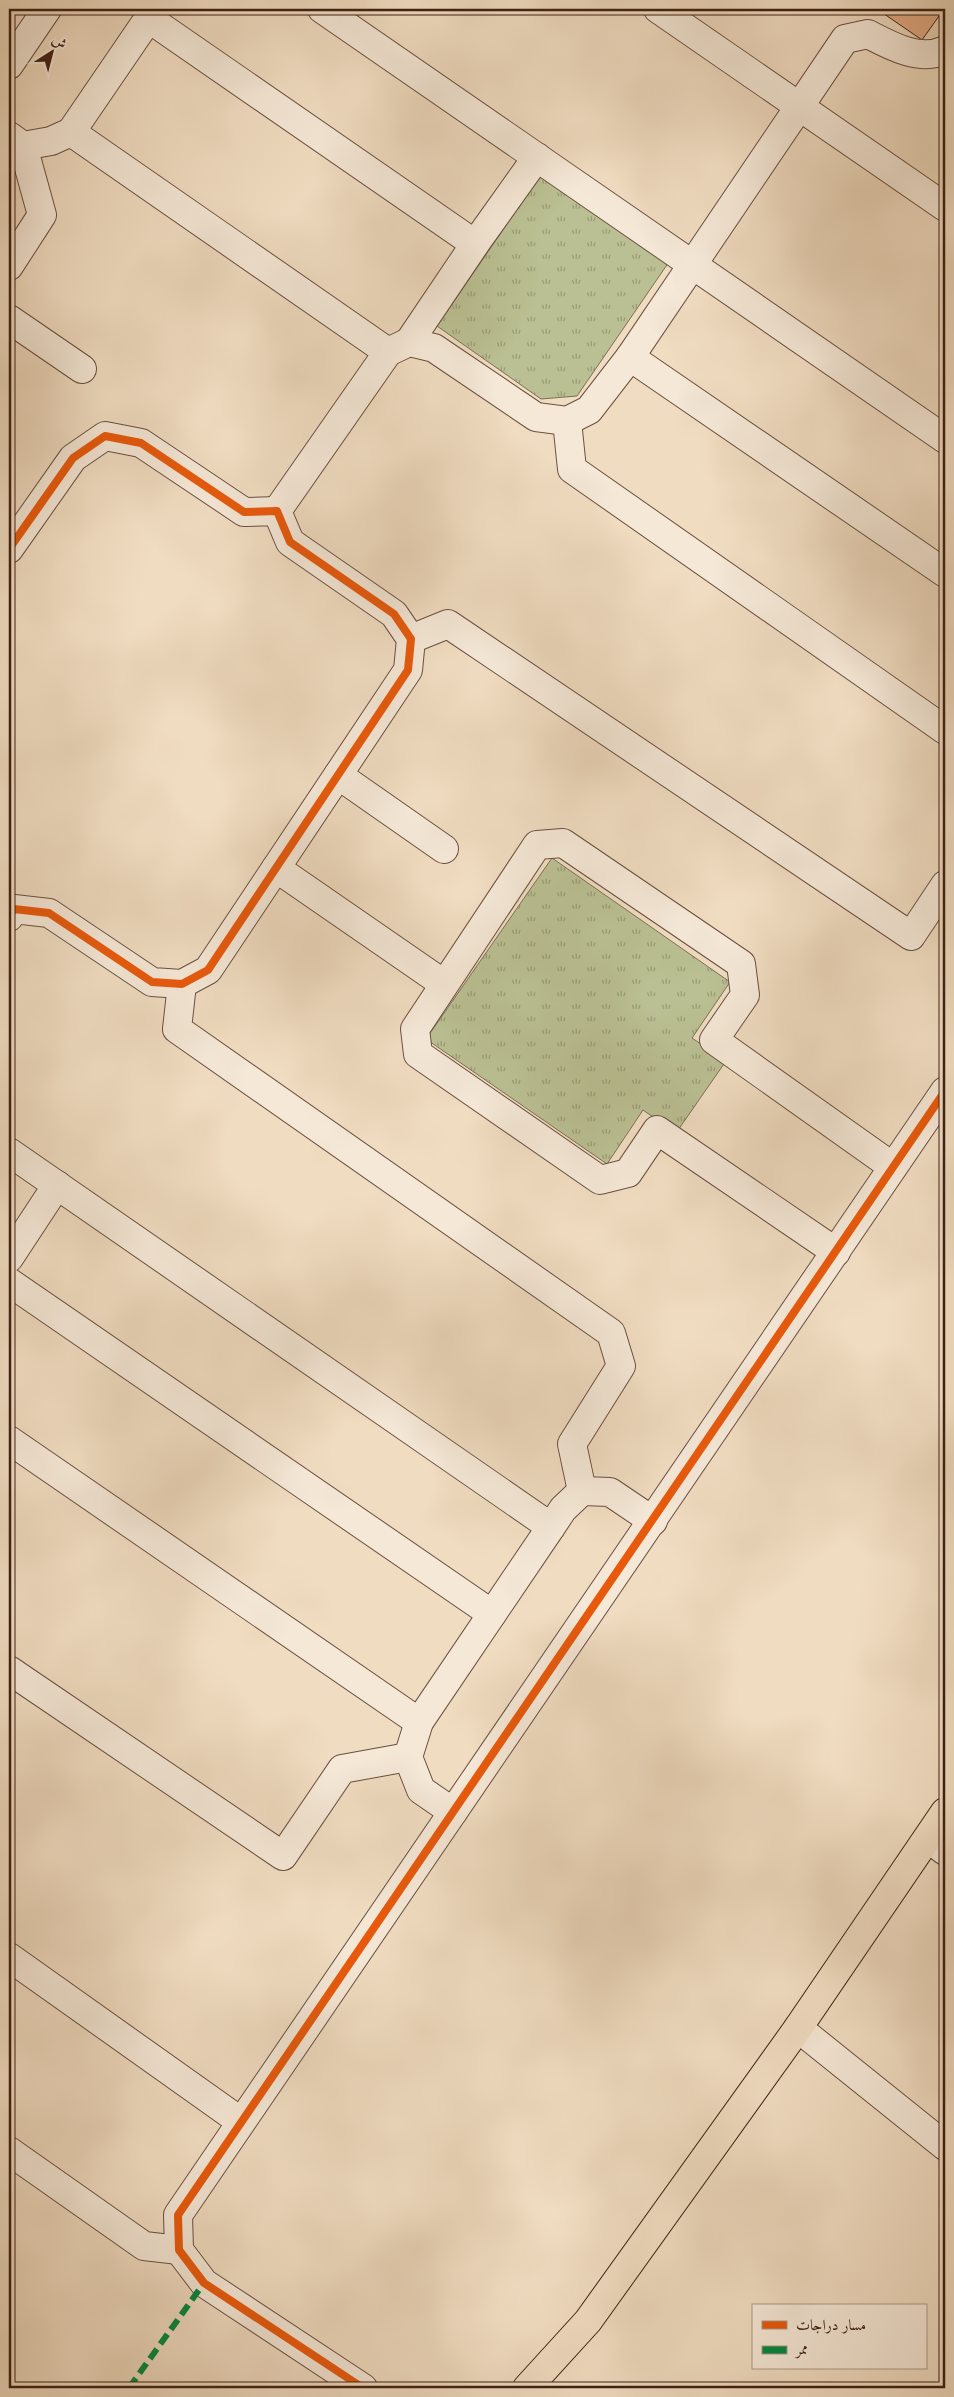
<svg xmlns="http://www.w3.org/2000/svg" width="954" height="2397" font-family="Cardo,Amiri,serif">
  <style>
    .park { fill: url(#park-tufts); stroke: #7c7054 }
    .building { fill: #e6af88; stroke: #3f2015 }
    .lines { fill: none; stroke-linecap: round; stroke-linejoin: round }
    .minor-casing { stroke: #6b4f40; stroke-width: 30 }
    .major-casing { stroke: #3f2015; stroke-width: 30 }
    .minor { stroke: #f5e8d7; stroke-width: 28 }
    .major { stroke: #f0dcc1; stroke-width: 28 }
    .quiet { stroke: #00873e; stroke-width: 6; stroke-dasharray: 12 6; stroke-linecap: butt }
    .cycleway-casing { stroke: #f5e8d7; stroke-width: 11 }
    .cycleway { stroke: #e8590c; stroke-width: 8 }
  </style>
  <defs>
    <pattern id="park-tufts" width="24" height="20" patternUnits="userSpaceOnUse" patternTransform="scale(1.25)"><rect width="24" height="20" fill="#bac093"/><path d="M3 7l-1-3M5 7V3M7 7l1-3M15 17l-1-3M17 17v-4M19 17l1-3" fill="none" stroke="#999c77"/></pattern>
  </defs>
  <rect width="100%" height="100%" fill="#f0dcc1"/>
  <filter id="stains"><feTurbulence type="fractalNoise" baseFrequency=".004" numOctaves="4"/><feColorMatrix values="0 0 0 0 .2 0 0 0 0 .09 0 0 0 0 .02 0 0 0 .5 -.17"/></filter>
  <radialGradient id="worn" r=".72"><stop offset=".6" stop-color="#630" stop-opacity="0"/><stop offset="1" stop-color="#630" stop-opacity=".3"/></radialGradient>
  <g class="park">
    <path d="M 544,170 L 671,259 L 577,396 L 541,399 L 437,326 Z"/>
    <path d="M 552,858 L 730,982 L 692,1038 L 726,1061 L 676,1133 L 643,1110 L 607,1164 L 426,1039 Z"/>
  </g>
  <path class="building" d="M 877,9 L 944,9 L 922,40 Z"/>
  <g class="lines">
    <defs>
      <g id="minor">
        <path d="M 322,9 L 945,439"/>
        <path d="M 658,9 L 945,207"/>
        <path d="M 148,18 L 475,244 L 409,342"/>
        <path d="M 9,65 L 47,9"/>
        <path d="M 71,132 L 388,352"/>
        <path d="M 9,136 L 23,146 L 51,141 L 71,132 L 155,9"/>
        <path d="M 475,244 L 537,157"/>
        <path d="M 9,266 L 42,215 L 23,146"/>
        <path d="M 9,319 L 82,369"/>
        <path d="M 630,357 L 945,573"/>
        <path d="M 567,421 L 572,469 L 945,730"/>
        <path d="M 277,511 L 388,352 L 409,342 L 434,348 L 536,417 L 567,421 L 589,410 L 630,357 L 845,39 L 868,34 C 891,46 920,62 945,50"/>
        <path d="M 9,549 L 73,458 L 105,436 L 141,443 L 244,512 L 277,511 L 290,542 L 394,614 L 411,639 L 408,670 L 208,970 L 182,984 L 152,982 L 49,913 L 14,909 L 9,917"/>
        <path d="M 411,639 L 448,624 L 911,936 L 945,885"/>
        <path d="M 338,775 L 444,849"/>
        <path d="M 276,868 L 444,984"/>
        <path d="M 182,984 L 177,1029 L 611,1333 L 621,1366 L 572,1444 L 582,1491"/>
        <path d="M 9,1152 L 551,1527"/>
        <path d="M 836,1252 L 657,1130 L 628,1173 L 600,1180 L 418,1054 L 415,1029 L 537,845 L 563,843 L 741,964 L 745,995 L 714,1040 L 893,1167"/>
        <path d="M 9,1258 L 57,1185"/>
        <path d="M 9,1282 L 492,1614"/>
        <path d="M 9,1440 L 419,1722"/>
        <path d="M 9,1670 L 283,1856 L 342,1769 L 408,1757"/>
        <path d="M 453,1812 L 421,1790 L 408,1757 L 419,1722 L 551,1527 L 563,1509 L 582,1491 L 610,1492 L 653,1521"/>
        <path d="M 928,1838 L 945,1851"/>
        <path d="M 9,1957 L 240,2121"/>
        <path d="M 798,2028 L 945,2146"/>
        <path d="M 9,2151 L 144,2246 L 179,2250"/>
        <path d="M 363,2388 L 204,2283 L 179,2250 L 178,2215 L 945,1091"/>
      </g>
      <path id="major" d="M 527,2388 L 588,2321 L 798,2028 L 945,1812"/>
    </defs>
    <use href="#minor" class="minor-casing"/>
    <use href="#major" class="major-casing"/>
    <use href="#minor" class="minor"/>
    <use href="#major" class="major"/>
    <path class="quiet" d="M 129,2388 L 204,2283"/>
    <defs>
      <g id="cycleway">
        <path d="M 9,549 L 73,458 L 105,436 L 141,443 L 244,512 L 277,511 L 290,542 L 394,614 L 411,639 L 408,670 L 208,970 L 182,984 L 152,982 L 49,913 L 14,909 L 9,917"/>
        <path d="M 363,2388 L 204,2283 L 179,2250 L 178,2215 L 945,1091"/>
      </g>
    </defs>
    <use href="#cycleway" class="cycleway-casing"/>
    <use href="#cycleway" class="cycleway"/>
  </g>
  <rect width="954" height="2397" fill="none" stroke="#f0dcc1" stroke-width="30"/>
  <rect x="10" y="10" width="934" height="2377" fill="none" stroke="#3f2015" stroke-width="2.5"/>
  <rect x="15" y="15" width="924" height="2367" fill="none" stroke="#3f2015"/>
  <rect x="752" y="2304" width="175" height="65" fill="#f5e8d7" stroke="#ac9889"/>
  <rect x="762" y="2321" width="25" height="8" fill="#e8590c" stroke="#ac9889"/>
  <text x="796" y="2330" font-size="15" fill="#3f2015">مسار دراجات</text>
  <rect x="762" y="2346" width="25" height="8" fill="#00873e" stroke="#ac9889"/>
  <text x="796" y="2354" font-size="15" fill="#3f2015">ممر</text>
  <g transform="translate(52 52) rotate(36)" stroke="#f5e8d7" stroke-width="4" paint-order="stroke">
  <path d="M0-4L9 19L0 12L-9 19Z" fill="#3f2015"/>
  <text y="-8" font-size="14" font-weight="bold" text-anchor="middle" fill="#3f2015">ش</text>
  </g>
  <rect width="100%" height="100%" filter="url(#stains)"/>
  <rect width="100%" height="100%" fill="url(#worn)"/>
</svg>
